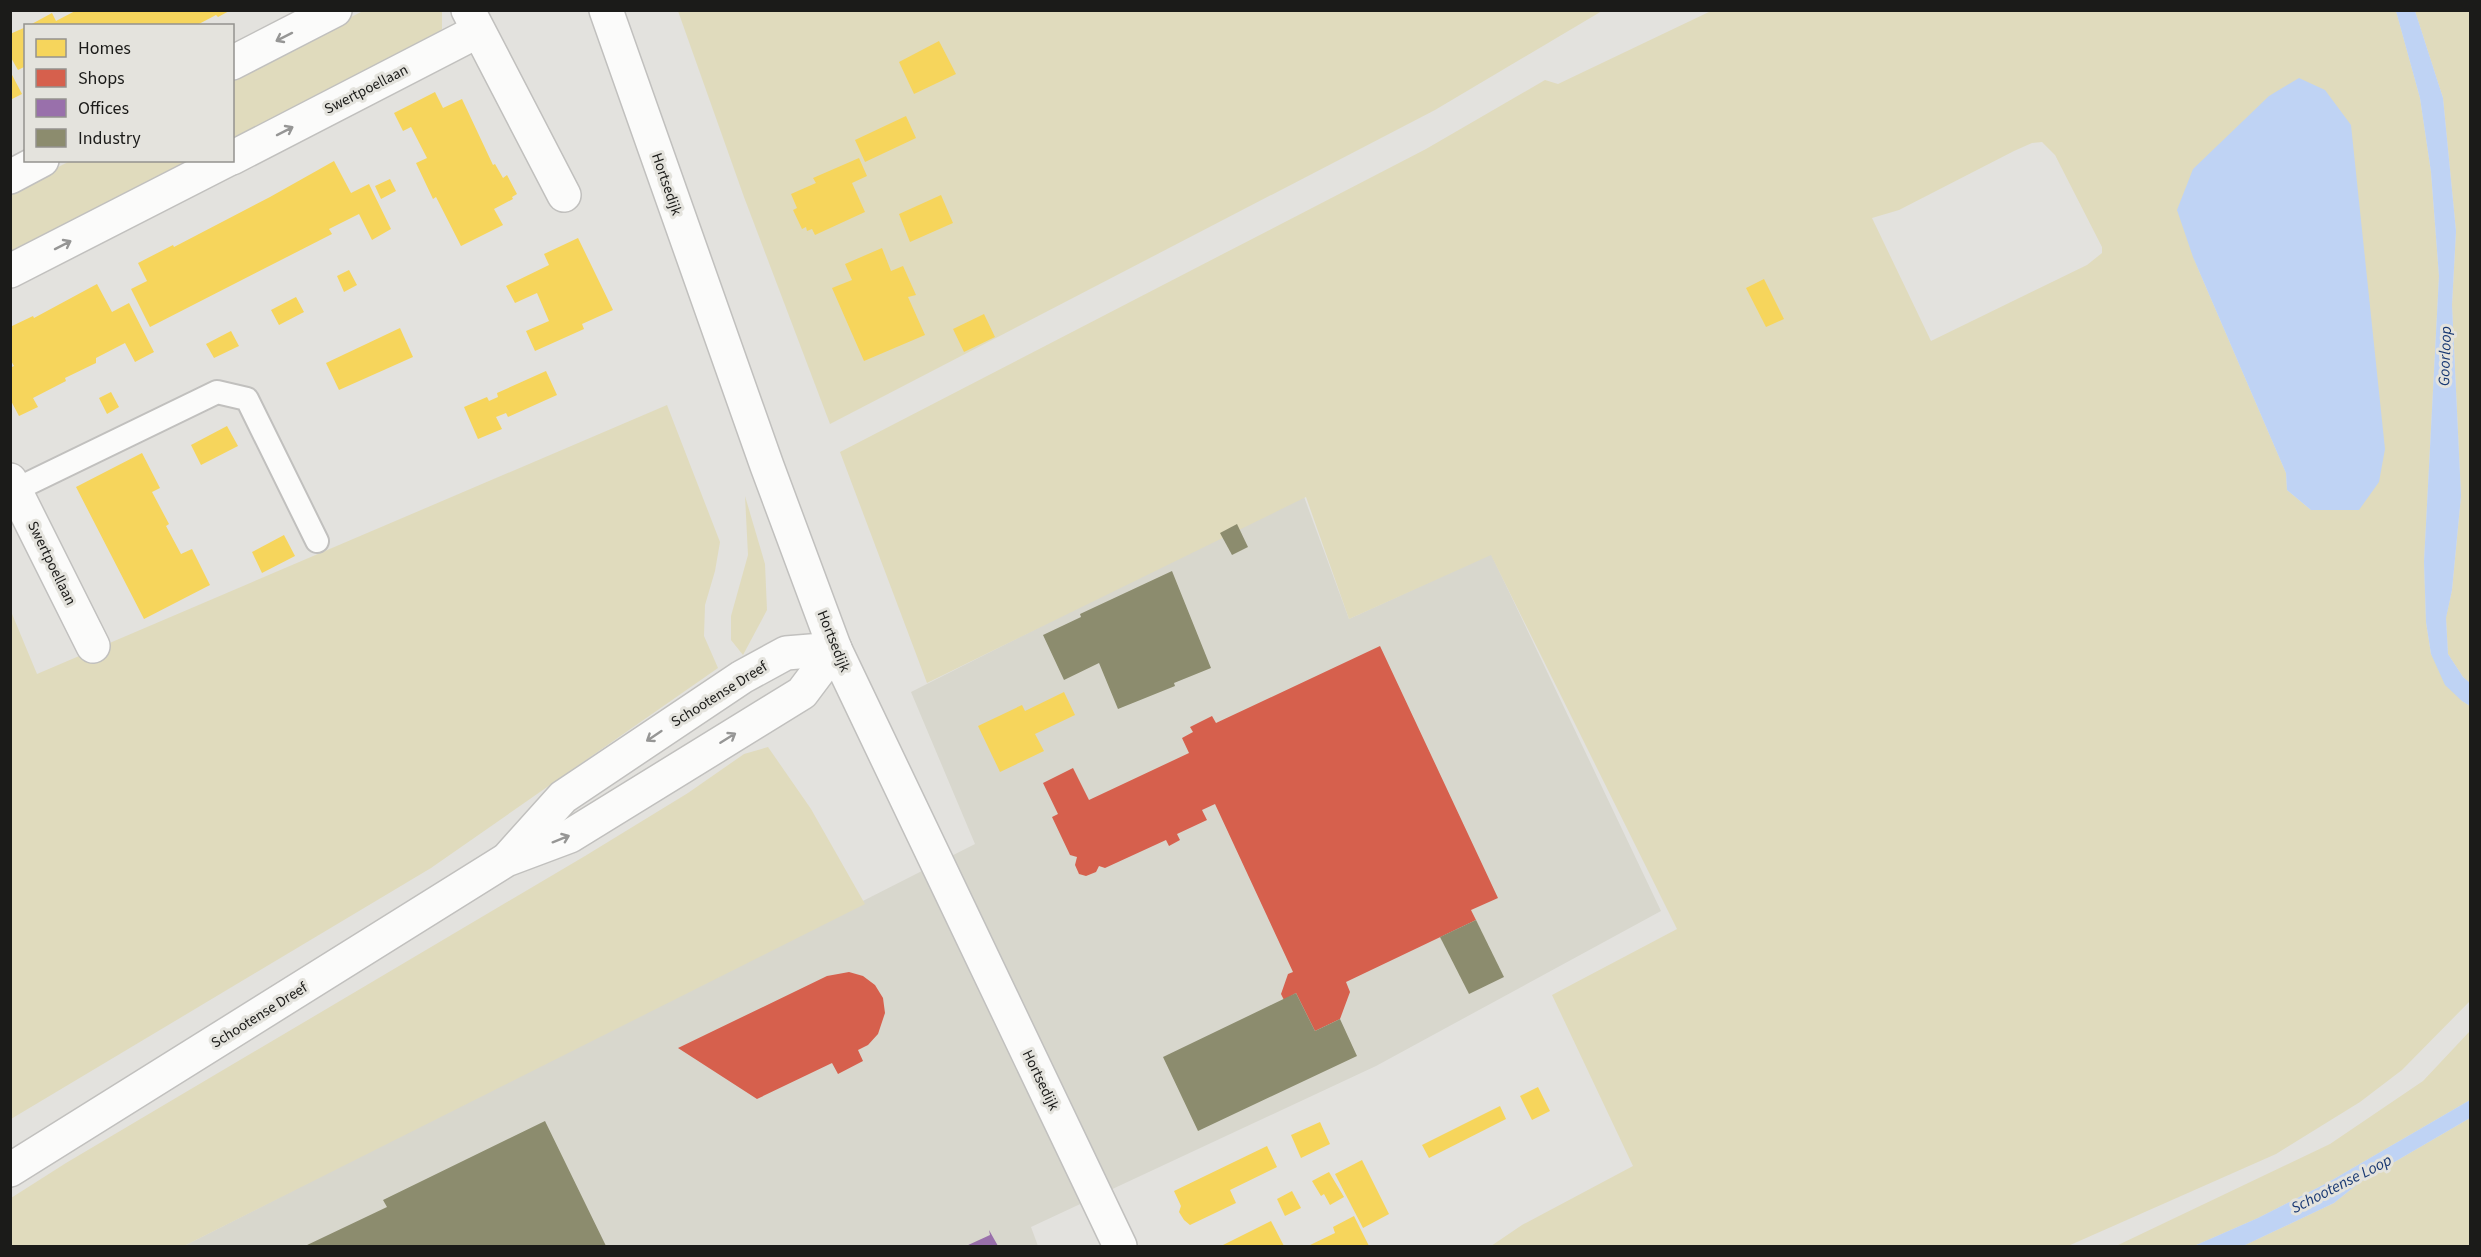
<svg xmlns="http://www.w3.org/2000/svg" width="2481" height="1257" font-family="'Source Sans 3',sans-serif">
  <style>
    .built { fill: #d8d7cd }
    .green { fill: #e0dbbd; fill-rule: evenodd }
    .water { fill: #bfd3f4 }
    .homes { fill: #f6d55c }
    .shops { fill: #d6604d }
    .offices { fill: #9970ab }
    .industry { fill: #8c8c6e }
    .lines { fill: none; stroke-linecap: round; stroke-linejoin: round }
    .lane-casing { stroke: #c1c0be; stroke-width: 26 }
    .street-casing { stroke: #c1c0be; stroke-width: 36 }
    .secondary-casing { stroke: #c1c0be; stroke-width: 36 }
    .lane { stroke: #fbfbfa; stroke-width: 22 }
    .street { stroke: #fbfbfa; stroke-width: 33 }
    .secondary { stroke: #fbfbfa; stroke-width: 33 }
    .oneway { stroke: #969695 }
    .labels { text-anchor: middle; stroke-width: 6; stroke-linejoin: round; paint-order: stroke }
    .street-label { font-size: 15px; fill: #1b1b19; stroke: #e4e3dd }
    .water-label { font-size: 16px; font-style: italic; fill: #183872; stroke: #e4e3dd }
  </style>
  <rect width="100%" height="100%" fill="#e3e2de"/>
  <path class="built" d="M 1303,494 L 1349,619 L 1491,554 L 1661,911 L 1376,1066 L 1031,1227 L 1038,1246 L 184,1246 L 975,844 L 911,692 Z"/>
  <g class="green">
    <path d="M 363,11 L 442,11 L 442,29 L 428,42 L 233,142 L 233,77 Z"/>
    <path d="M 678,11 L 1602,11 L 1435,110 L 830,424 L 744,197 Z"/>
    <path d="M 1711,11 L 2396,11 L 2420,98 L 2431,172 L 2439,276 L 2424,562 L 2426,622 L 2431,654 L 2462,701 L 2470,706 L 2470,1001 L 2402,1070 L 2360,1102 L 2276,1154 L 2068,1246 L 1491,1246 L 1522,1225 L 1633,1166 L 1552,995 L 1677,929 L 1491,555 L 1349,619 L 1306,497 L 927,683 L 840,452 L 1426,149 L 1545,80 L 1558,84 ZM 2042,142 L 2055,155 L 2102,247 L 2102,253 L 2087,265 L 1931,341 L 1872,218 L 1899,210 L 2014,151 L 2032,143 ZM 2193,257 L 2311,510 L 2287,490 L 2286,473 Z"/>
    <path d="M 2415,11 L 2470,11 L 2470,683 L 2463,677 L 2448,654 L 2446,617 L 2452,590 L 2461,496 L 2452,305 L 2456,231 L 2443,98 Z"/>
    <path d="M 70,161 L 197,161 L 11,256 L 11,191 Z"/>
    <path d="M 667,405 L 720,542 L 715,571 L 705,605 L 704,636 L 718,668 L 431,868 L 11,1119 L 10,609 L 37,674 Z"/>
    <path d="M 745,496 L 765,564 L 767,610 L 743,655 L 731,640 L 731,616 L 748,555 Z"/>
    <path d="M 768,747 L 811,809 L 865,904 L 184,1246 L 11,1246 L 11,1198 L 66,1163 L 585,856 L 688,793 L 744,754 Z"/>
    <path d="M 2470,1031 L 2470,1100 L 2327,1183 L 2258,1218 L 2194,1246 L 2116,1246 L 2330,1144 L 2423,1081 Z"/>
    <path d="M 2470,1118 L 2470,1246 L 2243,1246 L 2334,1203 L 2360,1182 Z"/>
  </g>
  <g class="water">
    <path d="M 2396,11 L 2415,11 L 2443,98 L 2456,231 L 2452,305 L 2461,496 L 2452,590 L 2446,618 L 2448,654 L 2463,677 L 2470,683 L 2470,706 L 2462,701 L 2445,685 L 2431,654 L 2426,622 L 2424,562 L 2439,276 L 2431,172 L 2420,98 Z"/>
    <path d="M 2299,78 L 2325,90 L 2351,125 L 2385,449 L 2379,482 L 2359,510 L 2311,510 L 2287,490 L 2286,473 L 2193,257 L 2177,210 L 2193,169 L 2269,96 Z"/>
    <path d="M 2470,1100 L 2470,1118 L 2360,1182 L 2334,1203 L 2243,1246 L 2194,1246 L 2258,1218 L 2327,1183 Z"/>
  </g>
  <g class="homes">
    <path d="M 77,10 L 231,10 L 218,17 L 216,15 L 195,26 L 28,26 L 52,13 L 56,21 Z"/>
    <path d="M 26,27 L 26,66 L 18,70 L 10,56 L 10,34 Z"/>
    <path d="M 939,41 L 956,74 L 914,94 L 899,62 Z"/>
    <path d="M 10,71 L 22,94 L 10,100 Z"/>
    <path d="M 435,92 L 443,108 L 462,99 L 493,165 L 495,164 L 503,178 L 507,175 L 517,194 L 512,197 L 513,199 L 494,209 L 503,225 L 461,246 L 436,197 L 433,199 L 416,163 L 427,158 L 411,127 L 403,131 L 394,113 Z"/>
    <path d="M 906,116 L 916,138 L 865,162 L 855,140 Z"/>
    <path d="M 859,158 L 867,176 L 852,183 L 865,212 L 815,235 L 812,229 L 807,231 L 806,227 L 802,229 L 793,210 L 797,208 L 791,194 L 816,183 L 813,178 Z"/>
    <path d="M 334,161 L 351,193 L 369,184 L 391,229 L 372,240 L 359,214 L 329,229 L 332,234 L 150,327 L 131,289 L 147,281 L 138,263 L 173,245 L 174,247 L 270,197 Z"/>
    <path d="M 390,179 L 396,191 L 381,199 L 375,186 Z"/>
    <path d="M 941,195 L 953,223 L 910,242 L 899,214 Z"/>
    <path d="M 578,238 L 613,310 L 582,324 L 584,329 L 535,351 L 526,331 L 549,321 L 537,293 L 515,303 L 506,286 L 549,265 L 544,254 Z"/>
    <path d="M 882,248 L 891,271 L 903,266 L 916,295 L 908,297 L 925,335 L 864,361 L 832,288 L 852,280 L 845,264 Z"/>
    <path d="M 349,270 L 357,285 L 344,292 L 337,276 Z"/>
    <path d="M 1764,279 L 1784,319 L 1766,327 L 1746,288 Z"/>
    <path d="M 97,284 L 112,312 L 129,303 L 154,352 L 135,362 L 125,343 L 96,358 L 96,363 L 65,378 L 66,381 L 33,398 L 38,407 L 19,416 L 10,399 L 10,368 L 14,366 L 10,359 L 10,327 L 33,316 L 34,318 Z"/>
    <path d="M 296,297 L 304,312 L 279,325 L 271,310 Z"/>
    <path d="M 984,314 L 995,337 L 964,352 L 953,329 Z"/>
    <path d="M 400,328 L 413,357 L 339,390 L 326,363 Z"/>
    <path d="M 231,331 L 239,346 L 214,358 L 206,344 Z"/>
    <path d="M 546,371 L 557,395 L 508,417 L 506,413 L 496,417 L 502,429 L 478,439 L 464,407 L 487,397 L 489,401 L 498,397 L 497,393 Z"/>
    <path d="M 111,392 L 119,407 L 107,414 L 99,398 Z"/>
    <path d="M 227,426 L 238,446 L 201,465 L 191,445 Z"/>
    <path d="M 142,453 L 160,488 L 152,492 L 169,524 L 166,526 L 181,554 L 192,549 L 210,585 L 144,619 L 76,487 Z"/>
    <path d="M 284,535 L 295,556 L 262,573 L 252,552 Z"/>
    <path d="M 1064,692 L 1075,715 L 1035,734 L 1044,751 L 1000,772 L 978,726 L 1022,705 L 1025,711 Z"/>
    <path d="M 1538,1087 L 1550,1111 L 1532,1120 L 1520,1096 Z"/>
    <path d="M 1500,1106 L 1506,1119 L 1429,1158 L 1422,1145 Z"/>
    <path d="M 1320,1122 L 1330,1144 L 1301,1158 L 1291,1135 Z"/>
    <path d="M 1267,1146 L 1277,1167 L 1230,1190 L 1236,1203 L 1190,1225 L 1184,1220 L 1179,1212 L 1181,1206 L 1174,1191 Z"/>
    <path d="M 1362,1160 L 1389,1214 L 1363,1228 L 1335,1174 Z"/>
    <path d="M 1329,1172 L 1344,1197 L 1330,1205 L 1324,1194 L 1321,1196 L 1312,1181 Z"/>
    <path d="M 1292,1191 L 1301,1208 L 1285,1216 L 1277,1199 Z"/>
    <path d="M 1354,1216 L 1369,1246 L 1308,1246 L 1335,1233 L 1333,1227 Z"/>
    <path d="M 1271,1221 L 1284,1246 L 1224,1246 L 1223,1245 Z"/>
  </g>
  <g class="shops">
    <path d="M 1380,646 L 1498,898 L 1471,910 L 1476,920 L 1346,982 L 1350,992 L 1340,1019 L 1315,1031 L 1296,993 L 1284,1000 L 1281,994 L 1288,974 L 1293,972 L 1215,804 L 1202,810 L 1207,820 L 1177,834 L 1180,840 L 1169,846 L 1166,840 L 1105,868 L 1099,866 L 1096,872 L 1086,876 L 1079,874 L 1075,865 L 1077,857 L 1070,855 L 1052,817 L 1058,814 L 1043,783 L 1073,768 L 1089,800 L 1189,753 L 1182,738 L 1193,732 L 1190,727 L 1212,716 L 1216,723 Z"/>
    <path d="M 849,972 L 863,976 L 875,985 L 883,998 L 885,1013 L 878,1034 L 868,1045 L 858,1050 L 863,1061 L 838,1074 L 832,1063 L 757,1099 L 678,1048 L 827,976 Z"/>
  </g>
  <path class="offices" d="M 989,1230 L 998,1246 L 966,1246 L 990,1235 Z"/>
  <g class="industry">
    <path d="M 1237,524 L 1248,547 L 1232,555 L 1220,533 Z"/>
    <path d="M 1172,571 L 1211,668 L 1174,683 L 1175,686 L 1118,709 L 1099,663 L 1064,680 L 1043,635 L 1081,617 L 1080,614 Z"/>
    <path d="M 1476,920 L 1504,977 L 1469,994 L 1440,937 Z"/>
    <path d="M 1296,993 L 1315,1031 L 1340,1019 L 1357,1056 L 1198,1131 L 1163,1057 Z"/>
    <path d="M 545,1121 L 606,1246 L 305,1246 L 387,1207 L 383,1200 Z"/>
  </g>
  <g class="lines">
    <defs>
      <path id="lane" d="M 15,490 L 217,392 L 247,399 L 317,541"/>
      <g id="street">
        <path d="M 468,10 L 564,195"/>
        <path d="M 232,63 L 335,10"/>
        <path d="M 232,158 L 478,31"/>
        <path d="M 10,177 L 42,160"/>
        <path d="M 10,271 L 227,160"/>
        <path d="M 10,480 L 93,646"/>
      </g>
      <g id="secondary">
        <path d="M 606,10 L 767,466 L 835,649 L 1120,1246"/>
        <path d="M 510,856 L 563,797 L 742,677 L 786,653 L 835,649"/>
        <path d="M 10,1170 L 506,860 L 570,836 L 802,693 L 835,649"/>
      </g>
    </defs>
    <use href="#lane" class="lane-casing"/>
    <use href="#street" class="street-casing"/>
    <use href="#secondary" class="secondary-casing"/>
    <use href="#lane" class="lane"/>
    <use href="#street" class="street"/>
    <use href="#secondary" class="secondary"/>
  </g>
  <defs><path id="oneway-shaft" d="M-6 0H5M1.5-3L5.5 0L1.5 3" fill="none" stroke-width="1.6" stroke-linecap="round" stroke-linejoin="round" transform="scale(1.5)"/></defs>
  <g class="oneway">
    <use href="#oneway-shaft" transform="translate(284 37) rotate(153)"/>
    <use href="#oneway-shaft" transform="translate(285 131) rotate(-27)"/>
    <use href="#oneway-shaft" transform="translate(63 245) rotate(-27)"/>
    <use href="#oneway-shaft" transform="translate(654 736) rotate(146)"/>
    <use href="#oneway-shaft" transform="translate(728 738) rotate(-32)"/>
    <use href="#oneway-shaft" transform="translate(561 839) rotate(-22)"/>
  </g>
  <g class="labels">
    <g class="street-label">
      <text transform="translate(366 89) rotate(-27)" y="5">Swertpoellaan</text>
      <text transform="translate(667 184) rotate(71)" y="5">Hortsedijk</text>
      <text transform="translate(52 563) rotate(64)" y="5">Swertpoellaan</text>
      <text transform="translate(834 641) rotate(68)" y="5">Hortsedijk</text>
      <text transform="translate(719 694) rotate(-32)" y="5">Schootense Dreef</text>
      <text transform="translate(259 1015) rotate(-32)" y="5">Schootense Dreef</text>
      <text transform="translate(1041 1080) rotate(64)" y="5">Hortsedijk</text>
    </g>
    <g class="water-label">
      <text transform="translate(2444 356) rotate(-88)" y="6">Goorloop</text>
      <text transform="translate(2341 1183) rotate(-27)" y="6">Schootense Loop</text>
    </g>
  </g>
  <rect width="2481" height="1257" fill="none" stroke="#1b1b19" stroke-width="24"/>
  <rect x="24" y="24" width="210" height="138" fill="#e4e3dd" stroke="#94938f" stroke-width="1.5"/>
  <rect x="36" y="39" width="30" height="18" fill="#f6d55c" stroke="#94938f" stroke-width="1.5"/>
  <text x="78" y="54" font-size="18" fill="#1b1b19">Homes</text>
  <rect x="36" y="69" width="30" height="18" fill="#d6604d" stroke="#94938f" stroke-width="1.5"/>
  <text x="78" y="84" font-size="18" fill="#1b1b19">Shops</text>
  <rect x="36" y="99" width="30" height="18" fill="#9970ab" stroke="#94938f" stroke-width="1.5"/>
  <text x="78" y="114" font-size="18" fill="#1b1b19">Offices</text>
  <rect x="36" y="129" width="30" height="18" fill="#8c8c6e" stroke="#94938f" stroke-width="1.5"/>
  <text x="78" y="144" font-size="18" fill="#1b1b19">Industry</text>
</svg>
